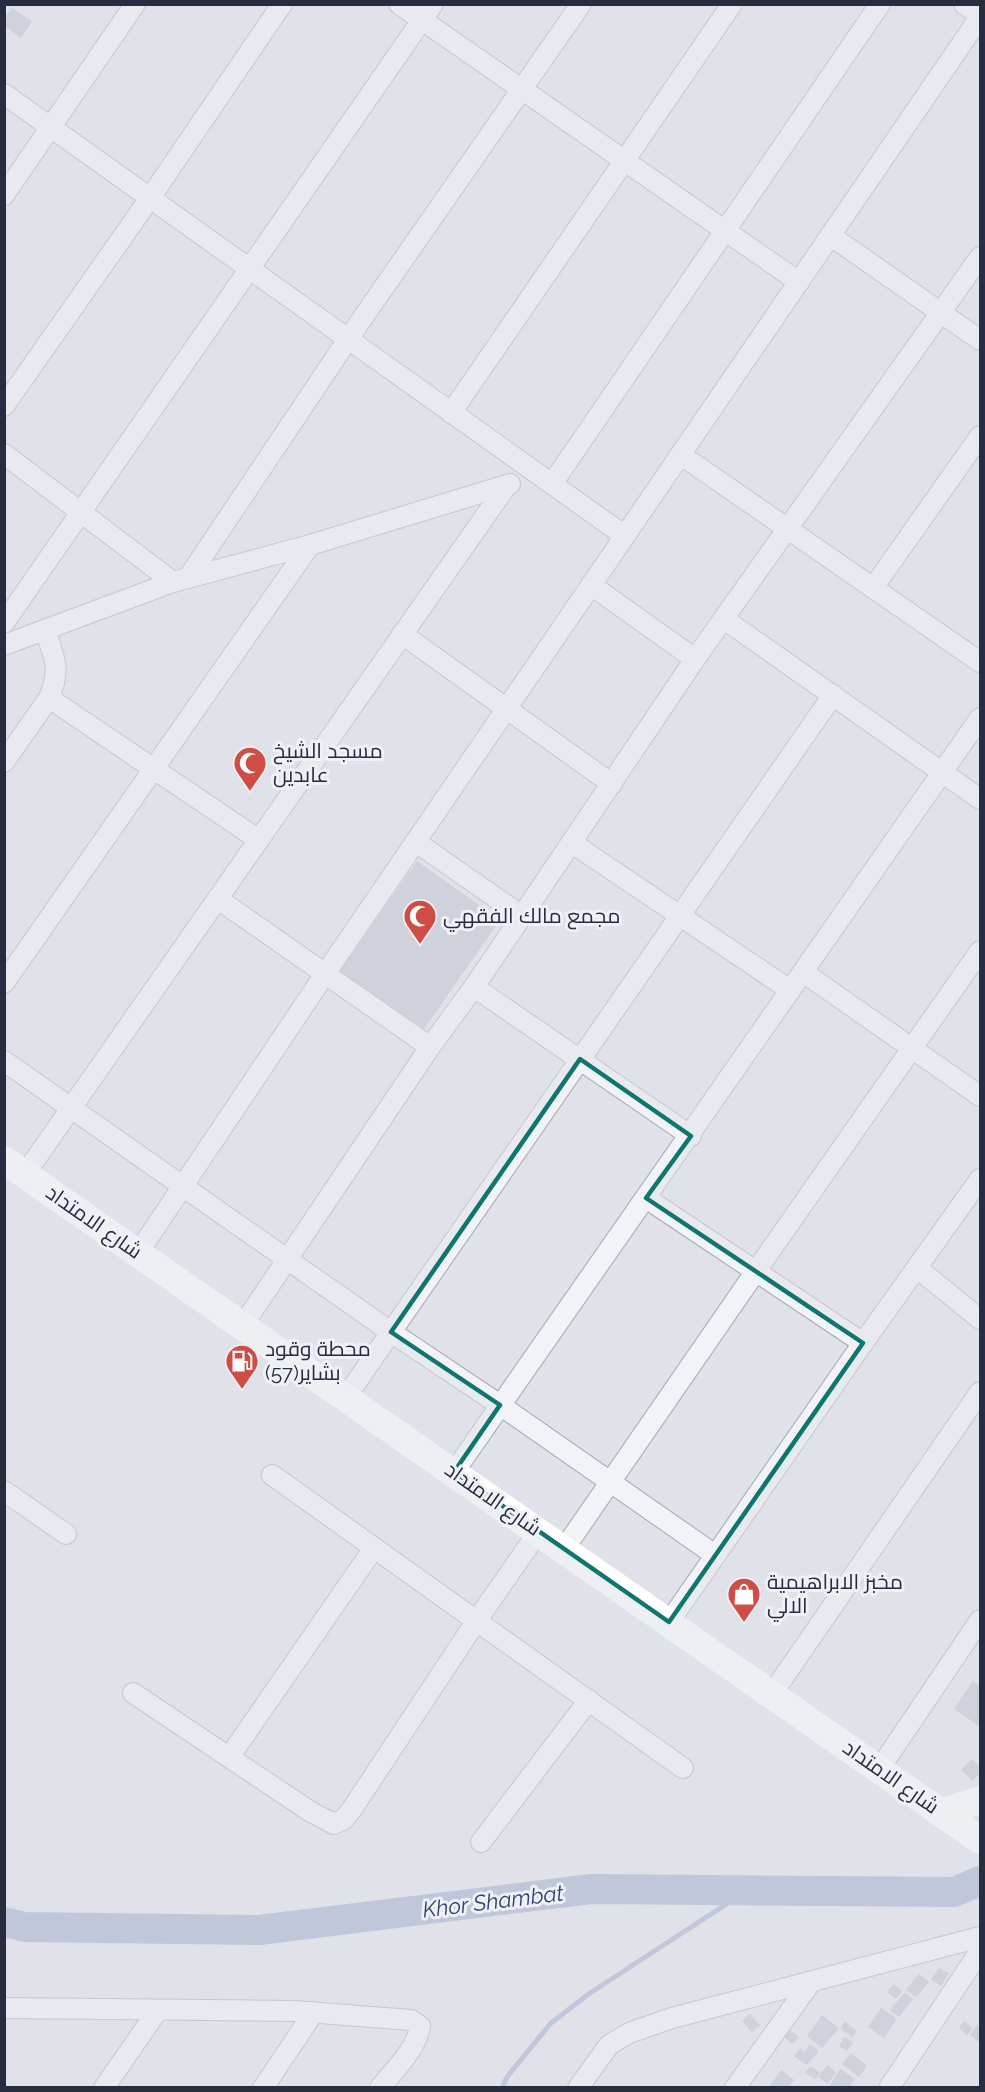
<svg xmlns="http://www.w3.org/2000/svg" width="985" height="2092" font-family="Raleway,Cairo,sans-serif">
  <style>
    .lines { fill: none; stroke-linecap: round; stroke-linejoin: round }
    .stream { stroke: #9aa7c9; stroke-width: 5 }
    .river { stroke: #9aa7c9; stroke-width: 30 }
    .building { fill: #babcc9 }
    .street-casing { stroke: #a5a7b3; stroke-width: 22 }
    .street { stroke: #f2f3f7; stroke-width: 20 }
    .secondary { stroke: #fff; stroke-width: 28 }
    .marked { fill: none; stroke: #0f766e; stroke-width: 4.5; stroke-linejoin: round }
    .labels { text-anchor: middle; stroke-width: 6; stroke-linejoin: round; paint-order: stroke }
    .poi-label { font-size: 21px; fill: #282c40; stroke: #eff1f6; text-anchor: start }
    .street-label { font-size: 21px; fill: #282c40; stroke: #eff1f6 }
    .water-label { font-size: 22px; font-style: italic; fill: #324174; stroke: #eff1f6 }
  </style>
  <rect width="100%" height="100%" fill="#e0e1e9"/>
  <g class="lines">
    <path class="stream" d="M 502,2088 L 507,2077 L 551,2023 L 590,1993 L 748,1890"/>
    <path class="river" d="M 4,1922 L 25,1927 L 259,1930 L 591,1889 L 954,1892 L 980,1881"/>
  </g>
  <g class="building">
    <path d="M 12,8 L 32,21 L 21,38 L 4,26 L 4,19 Z"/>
    <path d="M 417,861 L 500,920 L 424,1029 L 340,971 Z"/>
    <path d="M 973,1681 L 980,1686 L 979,1726 L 954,1709 Z"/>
    <path d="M 972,1759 L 980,1768 L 980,1773 L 973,1781 L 961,1770 Z"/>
    <path d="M 939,1968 L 949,1973 L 941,1986 L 931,1980 Z"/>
    <path d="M 919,1974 L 929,1982 L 916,1997 L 906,1990 Z"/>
    <path d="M 894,1984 L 902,1992 L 895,1999 L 887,1991 Z"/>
    <path d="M 905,1992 L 913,1999 L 899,2017 L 890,2010 Z"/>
    <path d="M 881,2008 L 897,2019 L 884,2038 L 868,2027 Z"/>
    <path d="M 750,2014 L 760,2025 L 752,2032 L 742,2021 Z"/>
    <path d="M 822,2015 L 839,2028 L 822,2048 L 807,2036 Z"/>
    <path d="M 964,2021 L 973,2028 L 967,2035 L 959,2028 Z"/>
    <path d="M 845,2022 L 857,2031 L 852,2037 L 840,2028 Z"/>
    <path d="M 977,2025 L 980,2028 L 980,2043 L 970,2035 Z"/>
    <path d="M 790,2030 L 799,2037 L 793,2044 L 784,2037 Z"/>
    <path d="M 844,2037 L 853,2042 L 847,2051 L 839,2046 Z"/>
    <path d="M 810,2044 L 819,2051 L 807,2065 L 794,2056 L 800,2048 L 805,2052 Z"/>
    <path d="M 851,2053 L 867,2066 L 859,2077 L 842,2064 Z"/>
    <path d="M 827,2065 L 836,2072 L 828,2084 L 818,2077 Z"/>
    <path d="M 810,2066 L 820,2072 L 816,2079 L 805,2073 Z"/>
    <path d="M 840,2069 L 855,2079 L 849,2088 L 828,2088 Z"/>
    <path d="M 781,2070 L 794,2080 L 787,2088 L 773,2088 L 770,2085 Z"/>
  </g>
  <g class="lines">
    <defs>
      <g id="street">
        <path d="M 399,4 L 799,282"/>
        <path d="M 964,4 L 980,16"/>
        <path d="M 4,94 L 625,536"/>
        <path d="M 4,195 L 135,4"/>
        <path d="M 831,236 L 980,340"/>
        <path d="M 4,406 L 150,198 L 282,4"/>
        <path d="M 451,413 L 732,4"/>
        <path d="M 4,454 L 173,582"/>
        <path d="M 681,455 L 980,662"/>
        <path d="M 552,484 L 880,4"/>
        <path d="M 188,578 L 348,339 L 581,4"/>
        <path d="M 591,585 L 695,659"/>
        <path d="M 873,588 L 980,436"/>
        <path d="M 724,619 L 980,799"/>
        <path d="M 4,623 L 433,4"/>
        <path d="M 45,630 C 55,659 61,669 49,698 L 259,840"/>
        <path d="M 402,634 L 612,784"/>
        <path d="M 4,645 L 173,582 L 310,545 L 510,484"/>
        <path d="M 4,762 L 49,698"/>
        <path d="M 416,842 L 522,916"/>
        <path d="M 572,843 L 790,990"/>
        <path d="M 218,899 L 430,1047"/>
        <path d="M 803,972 L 980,1096"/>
        <path d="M 4,983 L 310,545"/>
        <path d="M 474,987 L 691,1136"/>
        <path d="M 4,1061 L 391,1332 L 500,1405 L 715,1555"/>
        <path d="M 25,1174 L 507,485"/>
        <path d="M 646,1198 L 863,1343"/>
        <path d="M 138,1253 L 325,974 L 980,17"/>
        <path d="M 917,1268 L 980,1319"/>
        <path d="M 243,1325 L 430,1047 L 474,987 L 695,659 L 980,257"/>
        <path d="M 346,1397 L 833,695"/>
        <path d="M 454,1472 L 980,718"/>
        <path d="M 272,1475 L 683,1768"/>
        <path d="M 4,1491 L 66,1534"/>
        <path d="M 564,1549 L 756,1271 L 980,951"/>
        <path d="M 669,1622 L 863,1343 L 980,1179"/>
        <path d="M 133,1693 L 311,1812 L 334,1824 L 344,1819 L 352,1809 L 477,1620 L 539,1531"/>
        <path d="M 772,1694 L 980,1392"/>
        <path d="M 230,1756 L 374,1548"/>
        <path d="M 880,1768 L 980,1620"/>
        <path d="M 481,1842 L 589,1700"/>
        <path d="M 4,2008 L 294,2011 L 411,2020 L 420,2026 C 417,2049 394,2070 380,2088"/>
        <path d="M 104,2088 L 158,2010"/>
        <path d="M 263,2088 L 314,2012"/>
        <path d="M 578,2088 L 609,2045 L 629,2033 L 672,2018 L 980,1937"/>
        <path d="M 735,2088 L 811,1982"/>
        <path d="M 889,2088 L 980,1951"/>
      </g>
    </defs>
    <use href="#street" class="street-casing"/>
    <use href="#street" class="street"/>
    <g class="secondary">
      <path d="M 4,1160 L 980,1840"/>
      <path d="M 941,1813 L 980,1800"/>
    </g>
  </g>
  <path d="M0 0H985V2092H0ZM 580,1059 L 691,1136 L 646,1198 L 863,1343 L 669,1622 L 454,1472 L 500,1405 L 391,1332 Z" fill="#e0e1e9" fill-opacity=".55" fill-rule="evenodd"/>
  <path class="marked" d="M 580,1059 L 691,1136 L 646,1198 L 863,1343 L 669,1622 L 454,1472 L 500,1405 L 391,1332 Z"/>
  <defs>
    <symbol id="mosque-pin" viewBox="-11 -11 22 30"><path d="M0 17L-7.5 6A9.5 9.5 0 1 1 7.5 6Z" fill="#cf4d44" stroke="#eff1f6"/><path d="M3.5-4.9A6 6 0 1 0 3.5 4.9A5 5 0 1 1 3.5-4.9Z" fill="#fff"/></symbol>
    <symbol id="fuel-pin" viewBox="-11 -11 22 30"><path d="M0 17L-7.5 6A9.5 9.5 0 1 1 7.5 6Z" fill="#cf4d44" stroke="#eff1f6"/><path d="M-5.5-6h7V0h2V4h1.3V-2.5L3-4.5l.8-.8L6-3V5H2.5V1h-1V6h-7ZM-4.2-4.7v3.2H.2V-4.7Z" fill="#fff"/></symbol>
    <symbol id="shop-pin" viewBox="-11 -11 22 30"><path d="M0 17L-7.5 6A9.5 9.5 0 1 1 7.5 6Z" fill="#cf4d44" stroke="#eff1f6"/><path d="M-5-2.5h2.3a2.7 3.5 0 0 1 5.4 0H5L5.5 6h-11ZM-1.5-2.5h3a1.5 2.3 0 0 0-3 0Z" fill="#fff"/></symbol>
  </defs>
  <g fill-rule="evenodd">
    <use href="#mosque-pin" x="231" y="744" width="38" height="52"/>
    <use href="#mosque-pin" x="401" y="897" width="38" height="52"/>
    <use href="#fuel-pin" x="223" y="1342" width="38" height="52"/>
    <use href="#shop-pin" x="725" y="1575" width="38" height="52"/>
  </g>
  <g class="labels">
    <g class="poi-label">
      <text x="273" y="758">مسجد الشيخ<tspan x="273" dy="24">عابدين</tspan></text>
      <text x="443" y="923">مجمع مالك الفقهي</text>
      <text x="265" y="1356">محطة وقود<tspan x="265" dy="24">بشاير(57)</tspan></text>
      <text x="767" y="1589">مخبز الابراهيمية<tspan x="767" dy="24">الالي</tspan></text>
    </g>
    <g class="street-label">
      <text transform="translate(94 1222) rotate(35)" y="7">شارع الامتداد</text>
      <text transform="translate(493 1499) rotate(35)" y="7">شارع الامتداد</text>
      <text transform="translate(891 1777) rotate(35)" y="7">شارع الامتداد</text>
    </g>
    <g class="water-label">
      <text transform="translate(493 1901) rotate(-7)" y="8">Khor Shambat</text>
    </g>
  </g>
  <rect width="985" height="2092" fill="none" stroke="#282c40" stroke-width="12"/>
</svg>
